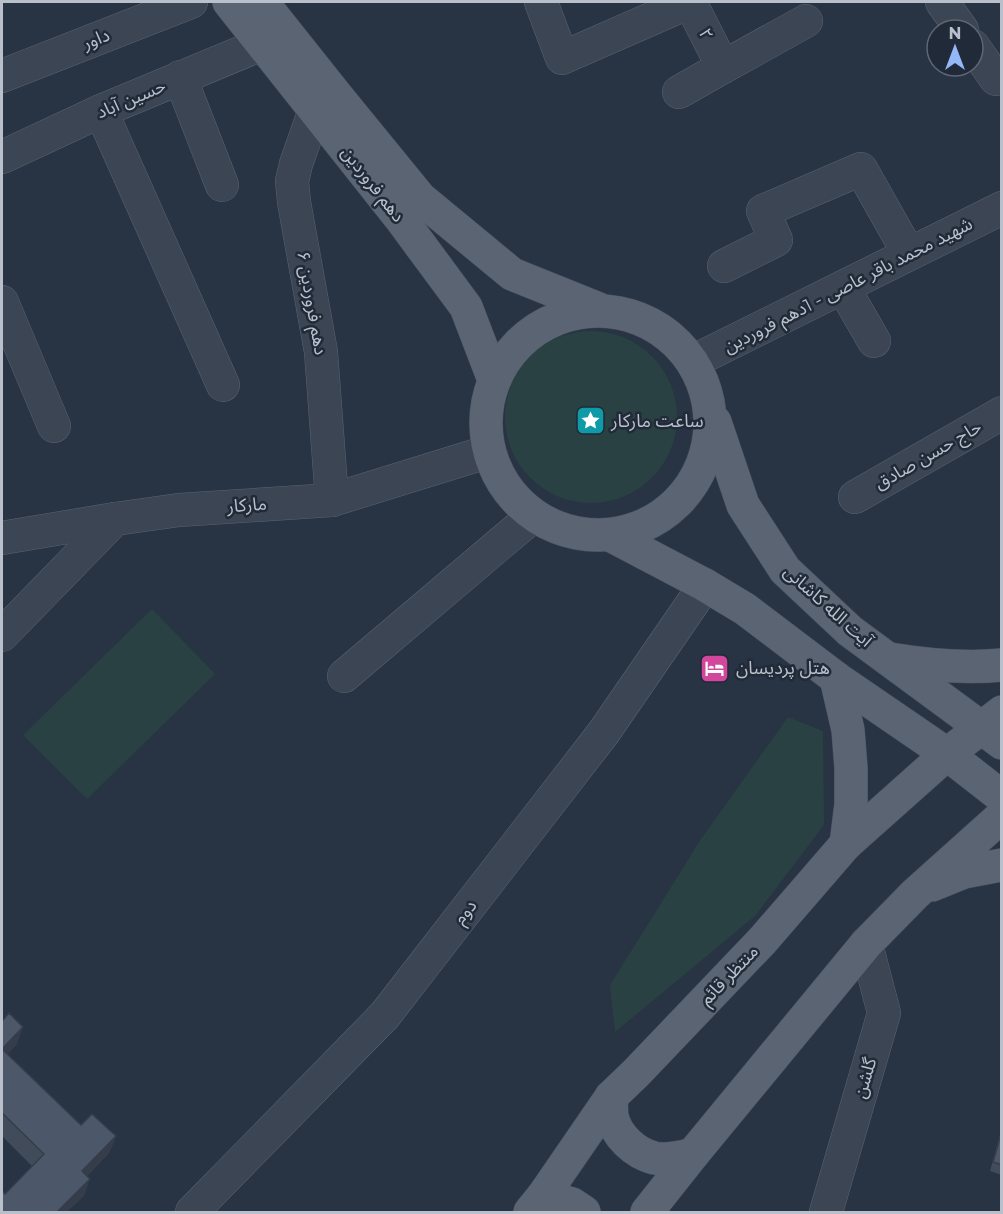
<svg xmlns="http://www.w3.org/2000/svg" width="1003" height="1214" font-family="Montserrat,'Noto Sans Arabic',sans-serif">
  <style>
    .green { fill: #2a4144 }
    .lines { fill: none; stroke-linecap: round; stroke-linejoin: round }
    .minor-casing { stroke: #5a6370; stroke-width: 34 }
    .major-casing { stroke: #464e5c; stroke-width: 34 }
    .minor { stroke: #3c4553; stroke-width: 33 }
    .major { stroke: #5a6473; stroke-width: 33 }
    .wall { fill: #414b5a }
    .shaded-wall { fill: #353d4a }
    .building { fill: #4c5769; stroke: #353d4a; stroke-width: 1.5 }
    .labels { text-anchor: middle; stroke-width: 5; stroke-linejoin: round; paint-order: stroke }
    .street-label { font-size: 18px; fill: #b9c0cc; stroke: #212a38 }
    .poi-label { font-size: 18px; fill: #b9c0cc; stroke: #212a38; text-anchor: start }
  </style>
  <rect width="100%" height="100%" fill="#283343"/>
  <g class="green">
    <circle cx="591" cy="417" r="86"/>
    <path d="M 152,609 L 215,674 L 87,799 L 23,735 Z"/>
    <path d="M 788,717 L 823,731 L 824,825 L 755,916 L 615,1032 L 610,985 L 701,839 Z"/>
  </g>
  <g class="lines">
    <defs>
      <g id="minor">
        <path d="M 541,2 L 562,58 L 690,2 L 723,67"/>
        <path d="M 942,2 L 962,30"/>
        <path d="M 973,46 L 996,79"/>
        <path d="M 2,76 L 191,2"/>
        <path d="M 180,77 L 222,185"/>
        <path d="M 679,92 L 723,67 L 806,21"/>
        <path d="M 315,110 L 296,164 L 292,181 L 294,202 L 321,352 L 332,500"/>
        <path d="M 101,111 L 223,385"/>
        <path d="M 2,157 L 101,111 L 262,44"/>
        <path d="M 724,266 L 776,240 L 763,211 L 861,169 L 909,254"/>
        <path d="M 843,287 L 874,341"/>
        <path d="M 2,302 L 54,426"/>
        <path d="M 694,361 L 1002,208"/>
        <path d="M 855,497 L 1002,413"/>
        <path d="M 2,538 L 115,519 L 179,510 L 332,500 L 487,452"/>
        <path d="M 2,635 L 115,519"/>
        <path d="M 344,676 L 534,515"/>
        <path d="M 192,1212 L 385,1015 L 604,732 L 705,585"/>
        <path d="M 826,1212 L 884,1013 L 866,944"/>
      </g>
      <g id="major">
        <path d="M 229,2 L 401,219 L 466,307 L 494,380"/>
        <path d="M 262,2 L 336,95 L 420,198 L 512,274 L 599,309"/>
        <circle cx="598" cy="423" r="112"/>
        <path d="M 715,422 L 743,505 L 785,570 L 850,631 L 1002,743"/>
        <path d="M 610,535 L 705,585 L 745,609 L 836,678 L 947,754 L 1002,797"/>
        <path d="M 890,659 C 926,665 964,669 1002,665"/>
        <path d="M 836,678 L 848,730 L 851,768 L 851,804 L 846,844"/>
        <path d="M 932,885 L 964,872 L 1002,865"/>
        <path d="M 611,1097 C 612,1103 611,1110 612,1116 C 616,1136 635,1153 654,1158 C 667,1161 681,1157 693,1154"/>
        <path d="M 543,1196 L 572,1204 L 584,1212"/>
        <path d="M 530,1212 L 543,1196 L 611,1097 L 636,1073 L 763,940 L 846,844 L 947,754 L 1002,712"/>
        <path d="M 647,1212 L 693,1154 L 866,944 L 915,894 L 1002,816"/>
      </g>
    </defs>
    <use href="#minor" class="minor-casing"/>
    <use href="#major" class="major-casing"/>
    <use href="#minor" class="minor"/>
    <use href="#major" class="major"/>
  </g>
  <g class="wall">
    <path d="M 2,1019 L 17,1044 L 7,1054 L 81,1125 L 116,1136 L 109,1153 L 87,1176 L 84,1196 L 5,1194 L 32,1166 L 2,1136 Z"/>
    <path d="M 1002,1127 L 1002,1175 L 990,1171 Z"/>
  </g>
  <g class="shaded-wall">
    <path d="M 23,1027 L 17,1044 L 2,1060 L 2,1050 Z"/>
    <path d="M 116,1136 L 109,1153 L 76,1187 L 82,1171 Z"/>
    <path d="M 90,1179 L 84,1196 L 67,1212 L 57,1212 Z"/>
  </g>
  <g class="building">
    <path d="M 9,1013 L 23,1027 L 2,1049 L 81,1125 L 92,1114 L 116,1136 L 82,1171 L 90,1179 L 57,1212 L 2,1212 L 2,1191 L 5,1194 L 44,1154 L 2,1113 L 2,1019 L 3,1020 Z"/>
    <path d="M 1002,1131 L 1002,1165 L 993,1162 Z"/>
  </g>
  <defs>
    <symbol id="sight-square" viewBox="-11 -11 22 22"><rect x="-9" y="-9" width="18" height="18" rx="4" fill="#0f9aa8" stroke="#212a38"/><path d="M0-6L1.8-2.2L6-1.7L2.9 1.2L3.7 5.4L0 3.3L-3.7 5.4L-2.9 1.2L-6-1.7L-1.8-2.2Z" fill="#fff"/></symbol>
    <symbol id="hotel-square" viewBox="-11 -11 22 22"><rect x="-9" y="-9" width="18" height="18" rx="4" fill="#d1479c" stroke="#212a38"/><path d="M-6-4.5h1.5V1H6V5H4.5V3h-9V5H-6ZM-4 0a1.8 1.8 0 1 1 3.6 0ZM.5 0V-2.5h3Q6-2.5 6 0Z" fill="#fff"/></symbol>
  </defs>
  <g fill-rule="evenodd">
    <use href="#sight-square" x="574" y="404" width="33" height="33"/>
    <use href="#hotel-square" x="698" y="652" width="33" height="33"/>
  </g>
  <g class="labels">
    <g class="street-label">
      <text transform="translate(706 34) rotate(64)" y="6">۲</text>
      <text transform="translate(96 39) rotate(-22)" y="6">داور</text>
      <text transform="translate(131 99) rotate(-23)" y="6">حسین آباد</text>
      <text transform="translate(373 184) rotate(52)" y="6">دهم فروردین</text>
      <text transform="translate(848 285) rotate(-27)" y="6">شهید محمد باقر عاصی - 1دهم فروردین</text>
      <text transform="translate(312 303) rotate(80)" y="6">دهم فروردین ۶</text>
      <text transform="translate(928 455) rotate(-30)" y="6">حاج حسن صادق</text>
      <text transform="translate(247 505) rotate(-4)" y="6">مارکار</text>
      <text transform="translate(828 606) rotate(42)" y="6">آیت الله کاشانی</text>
      <text transform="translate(465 912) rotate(-52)" y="6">دوم</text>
      <text transform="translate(729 975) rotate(-46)" y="6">منتظر قائم</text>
      <text transform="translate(865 1078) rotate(-74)" y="6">گلشن</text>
    </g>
    <g class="poi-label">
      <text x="611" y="427">ساعت مارکار</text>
      <text x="736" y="674">هتل پردیسان</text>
    </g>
  </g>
  <rect width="1003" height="1214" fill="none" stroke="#b9c0cc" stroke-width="6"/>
  <g transform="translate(955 48)"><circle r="28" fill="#212a38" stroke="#5e6673" stroke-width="1.5"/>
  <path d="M0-4.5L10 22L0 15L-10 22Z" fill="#94b8f7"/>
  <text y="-9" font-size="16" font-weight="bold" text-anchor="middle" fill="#b9c0cc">N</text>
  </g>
</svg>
